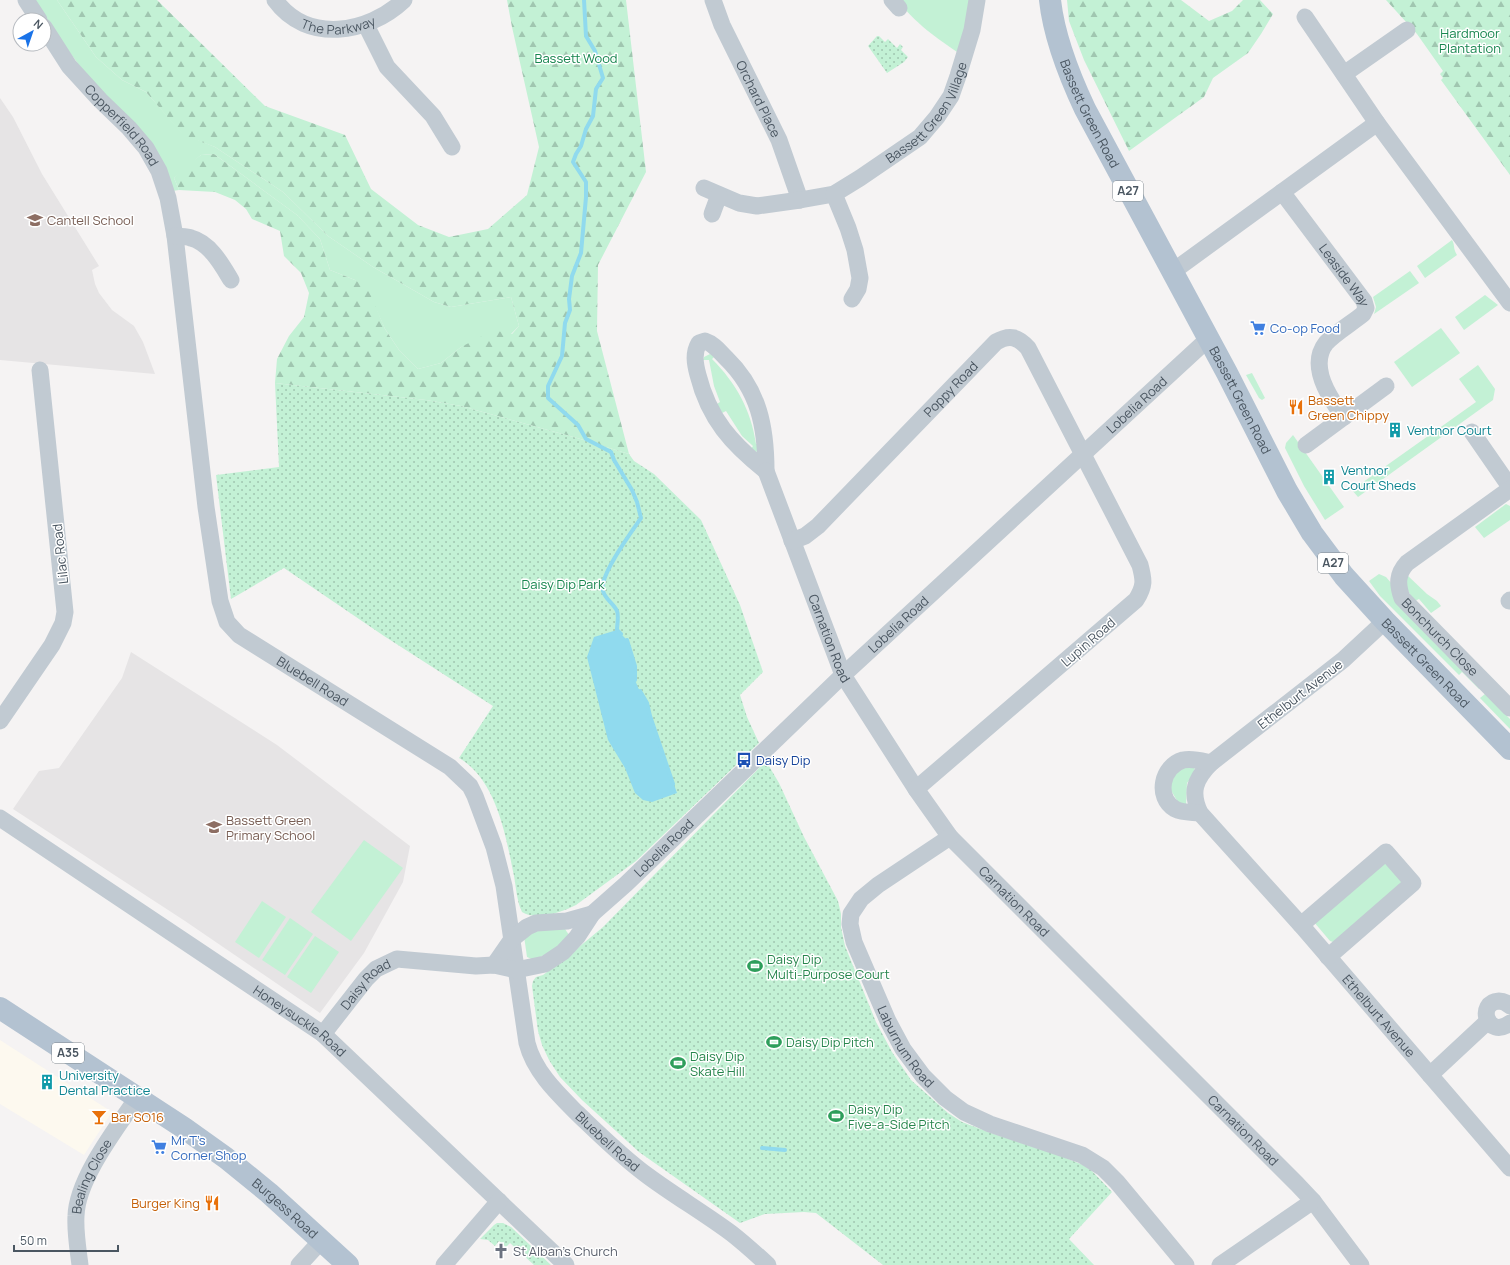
<svg xmlns="http://www.w3.org/2000/svg" width="1510" height="1265" font-family="Manrope,sans-serif">
  <style>
    .commercial { fill: #fdf9ef }
    .education { fill: #e6e4e5 }
    .grass { fill: #c3f1d5 }
    .forest { fill: url(#forest-firs) }
    .park { fill: url(#park-dots) }
    .water { fill: #90daee }
    .lines { fill: none; stroke-linecap: round; stroke-linejoin: round }
    .stream { stroke: #90daee; stroke-width: 4 }
    .street { stroke: #c1cad2; stroke-width: 17 }
    .primary { stroke: #b3c2d1; stroke-width: 22 }
    .labels { text-anchor: middle; stroke-width: 3; stroke-linejoin: round; paint-order: stroke }
    .shield { fill: #fff; stroke: #808990; stroke-width: 1 }
    .shield-label { font-size: 12px; font-weight: bold; fill: #4a5661 }
    .street-label { font-size: 13px; fill: #4a5661; stroke: #fff }
    .park-label { font-size: 13px; fill: #17864f; stroke: #fff }
    .education-label { font-size: 13px; fill: #785e54; stroke: #fff; text-anchor: start }
    .shop-label { font-size: 13px; fill: #366cbe; stroke: #fff; text-anchor: start }
    .food-label { font-size: 13px; fill: #c56008; stroke: #fff; text-anchor: start }
    .culture-label { font-size: 13px; fill: #0d838f; stroke: #fff; text-anchor: start }
    .transit-label { font-size: 13px; fill: #164399; stroke: #fff; text-anchor: start }
    .leisure-label { font-size: 13px; fill: #27864d; stroke: #fff; text-anchor: start }
    .worship-label { font-size: 13px; fill: #5b616d; stroke: #fff; text-anchor: start }
  </style>
  <defs>
    <pattern id="forest-firs" width="22" height="20" patternUnits="userSpaceOnUse"><rect width="22" height="20" fill="#c3f1d5"/><path d="M5 1l3.5 6h-7zM16 11l3.5 6h-7z" fill="#a0c6b0"/></pattern>
    <pattern id="park-dots" width="8" height="8" patternUnits="userSpaceOnUse"><rect width="8" height="8" fill="#c3f1d5"/><path d="M2 2h.1M6 6h.1" fill="none" stroke="#a0c6b0" stroke-width="1.8" stroke-linecap="round"/></pattern>
  </defs>
  <rect width="100%" height="100%" fill="#f5f3f3"/>
  <path class="commercial" d="M 0,1040 L 112,1112 L 84,1155 L 0,1104 Z"/>
  <g class="education">
    <path d="M 0,98 L 13,117 L 42,174 L 99,266 L 92,270 L 95,284 L 99,293 L 112,310 L 134,326 L 143,342 L 155,374 L 0,360 Z"/>
    <path d="M 131,652 L 277,745 L 410,846 L 403,882 L 364,953 L 320,1013 L 185,921 L 13,809 L 39,771 L 59,768 L 122,678 Z"/>
  </g>
  <g class="grass">
    <path d="M 31,0 L 57,0 L 96,57 L 122,80 L 146,92 L 183,134 L 215,147 L 283,192 L 328,236 L 373,267 L 434,302 L 451,307 L 511,297 L 519,326 L 511,334 L 461,347 L 441,363 L 418,369 L 399,350 L 385,329 L 377,311 L 355,280 L 330,270 L 320,239 L 297,215 L 214,154 L 201,155 L 174,178 L 179,190 L 172,191 Z"/>
    <path d="M 898,0 L 972,0 L 960,54 C 939,40 912,21 898,0 Z"/>
    <path d="M 1452,240 C 1455,245 1453,249 1457,255 L 1425,278 L 1417,266 Z"/>
    <path d="M 1410,271 L 1419,283 L 1374,314 L 1376,307 L 1373,297 Z"/>
    <path d="M 1485,295 L 1498,305 L 1464,330 L 1455,317 Z"/>
    <path d="M 1441,328 L 1460,353 L 1412,387 L 1394,362 Z"/>
    <path d="M 710,354 L 715,356 L 712,359 C 736,383 751,410 756,444 L 761,443 L 759,453 L 751,449 L 753,446 L 742,436 L 726,411 L 722,413 L 717,404 L 720,402 L 714,386 L 709,360 L 703,360 L 704,357 Z"/>
    <path d="M 1478,365 L 1495,389 L 1493,400 L 1358,497 L 1352,490 L 1476,402 L 1459,379 Z"/>
    <path d="M 1252,373 L 1265,398 L 1262,400 L 1259,398 L 1246,375 Z"/>
    <path d="M 1293,435 L 1344,507 L 1325,520 L 1304,486 L 1285,448 L 1286,443 Z"/>
    <path d="M 1506,504 L 1510,506 L 1510,520 L 1484,538 L 1475,527 Z"/>
    <path d="M 1379,574 L 1386,577 L 1481,687 L 1479,689 L 1462,672 L 1459,675 L 1380,596 L 1369,581 Z"/>
    <path d="M 1407,575 L 1427,594 L 1437,601 L 1441,606 L 1431,613 L 1419,599 L 1415,601 C 1408,592 1404,586 1407,575 Z"/>
    <path d="M 1485,694 L 1510,719 L 1510,729 L 1480,698 Z"/>
    <path d="M 1195,765 L 1194,775 L 1187,783 L 1186,807 L 1179,804 L 1169,787 L 1179,767 Z"/>
    <path d="M 364,840 L 403,868 L 351,941 L 311,912 Z"/>
    <path d="M 1384,862 L 1402,880 L 1401,884 L 1333,942 L 1330,941 L 1314,922 Z"/>
    <path d="M 262,901 L 286,917 L 259,958 L 235,942 Z"/>
    <path d="M 290,918 L 313,934 L 285,975 L 262,960 Z"/>
    <path d="M 565,929 L 569,935 L 556,949 L 534,960 L 527,957 L 524,936 L 536,930 Z"/>
    <path d="M 315,936 L 339,952 L 311,993 L 287,977 Z"/>
  </g>
  <g class="forest">
    <path d="M 57,0 L 157,0 L 265,106 L 345,135 L 371,189 L 418,225 L 449,237 L 488,229 L 527,195 L 539,147 L 512,27 L 507,0 L 626,0 L 646,172 L 598,265 L 597,331 L 629,454 L 577,438 L 461,406 L 426,400 L 275,383 L 277,359 L 289,336 L 304,317 L 309,293 L 301,273 L 284,256 L 280,231 L 252,219 L 246,209 L 235,200 L 215,192 L 179,190 L 174,178 L 182,169 L 201,155 L 214,154 L 297,215 L 320,239 L 330,270 L 355,280 L 368,288 L 385,329 L 399,350 L 418,369 L 441,363 L 461,347 L 494,330 L 512,334 L 519,326 L 511,297 L 451,307 L 434,302 L 373,267 L 328,236 L 283,192 L 215,147 L 183,135 L 146,92 L 122,80 L 96,57 Z"/>
    <path d="M 1067,0 L 1181,0 L 1209,21 L 1232,11 L 1243,0 L 1260,0 L 1273,14 L 1261,34 L 1248,53 L 1213,78 L 1204,97 L 1129,151 L 1084,60 L 1069,21 Z"/>
    <path d="M 1386,0 L 1510,0 L 1510,175 L 1441,80 L 1443,78 L 1440,74 L 1443,71 L 1417,34 Z"/>
  </g>
  <g class="park">
    <path d="M 877,36 L 879,36 L 885,42 L 888,39 L 897,48 L 900,44 L 903,47 L 901,50 L 908,57 L 904,62 L 887,73 L 868,46 Z"/>
    <path d="M 275,383 L 426,400 L 461,406 L 577,438 L 629,454 L 634,461 L 654,474 L 701,520 L 740,605 L 763,672 L 740,695 L 747,717 L 759,743 L 636,861 L 576,905 C 563,912 536,921 522,912 C 517,902 516,887 514,876 C 506,837 497,780 459,758 L 493,706 L 384,636 L 284,568 L 231,599 L 216,475 L 279,467 Z"/>
    <path d="M 766,761 L 779,783 L 804,837 L 838,901 L 841,914 L 841,927 L 845,946 L 876,1022 L 892,1052 L 911,1080 L 948,1113 L 962,1122 L 991,1133 L 1061,1156 L 1083,1165 L 1092,1171 L 1112,1192 L 1069,1239 L 1094,1265 L 883,1265 L 816,1213 L 804,1212 L 765,1214 L 740,1223 L 639,1152 L 582,1100 L 560,1077 L 549,1060 L 542,1045 L 538,1031 L 532,986 L 533,981 L 536,977 L 543,975 L 567,957 L 603,927 Z"/>
    <path d="M 497,1223 L 503,1223 L 511,1227 L 551,1265 L 534,1265 L 510,1243 L 506,1247 L 499,1241 L 495,1246 L 488,1240 L 480,1239 L 494,1225 Z"/>
  </g>
  <path class="water" d="M 617,630 L 628,641 L 635,666 L 635,680 L 640,692 L 647,703 L 650,716 L 677,793 L 652,802 L 643,800 L 635,793 L 625,768 L 608,740 L 587,657 L 594,637 Z"/>
  <g class="lines">
    <g class="stream">
      <path d="M 584,0 L 586,36 L 595,51 L 603,78 L 596,89 L 593,116 L 586,129 L 581,146 L 576,154 L 573,162 L 586,182 L 586,197 L 581,253 L 572,276 L 569,299 L 570,310 L 565,323 L 562,356 L 548,386 L 548,398 L 578,425 L 586,439 L 611,452 L 614,460 L 632,490 L 637,502 L 641,518 C 632,531 598,577 603,591 C 605,599 614,604 617,611 C 619,616 617,625 617,630 L 621,634"/>
      <path d="M 627,640 L 635,666 L 635,680"/>
      <path d="M 640,691 L 647,703 L 650,716 L 673,784"/>
      <path d="M 762,1148 L 785,1150"/>
    </g>
    <g class="street">
      <path d="M 26,0 L 39,20"/>
      <path id="s1" d="M 275,0 C 307,44 368,34 404,0"/>
      <path id="s2" d="M 713,0 L 722,25 L 779,140 L 800,200"/>
      <path d="M 892,0 L 899,8"/>
      <path d="M 1305,17 L 1377,123 L 1510,303"/>
      <path d="M 366,25 L 387,67 L 433,116 L 452,147"/>
      <path id="s3" d="M 44,27 L 69,66 L 100,100 L 129,128 L 146,148 L 159,171 L 168,198 L 175,236 L 206,507 L 220,601 L 227,622 L 239,635 L 450,767 L 470,786 L 475,796 L 494,847 L 504,886 L 527,1043 C 534,1071 557,1093 577,1113 C 600,1135 623,1158 648,1176 C 675,1196 704,1213 731,1233 C 744,1243 756,1254 768,1265"/>
      <path d="M 1344,74 L 1407,30"/>
      <path id="s4" d="M 704,188 L 739,203 L 757,206 L 800,200 L 834,194 L 860,178 L 920,137 L 937,117 L 951,96 L 958,76 L 972,30 L 977,0"/>
      <path id="s5" d="M 1282,192 L 1364,301 L 1366,308 L 1363,314 C 1352,323 1335,333 1326,343 C 1308,366 1330,399 1344,417"/>
      <path d="M 834,194 L 848,228 L 855,250 L 860,278 L 858,289 L 852,299"/>
      <path d="M 712,214 L 719,195"/>
      <path d="M 175,236 C 180,237 186,236 191,238 C 210,243 222,265 231,280"/>
      <path d="M 1172,272 L 1377,123"/>
      <path d="M 705,341 C 714,344 719,351 726,358 C 759,390 766,427 766,471 C 732,444 709,419 698,375 C 695,364 693,353 699,343 Z"/>
      <path d="M 1472,432 L 1510,487"/>
      <path d="M 1306,445 L 1386,386"/>
      <path id="s6" d="M 766,471 L 843,675 L 916,789 L 950,837 L 1297,1184 L 1313,1201 L 1361,1265"/>
      <path id="s7" d="M 1510,489 L 1407,563 C 1397,574 1397,584 1402,598 L 1510,708"/>
      <path id="s8" d="M 792,541 L 805,536 L 818,526 L 996,342 C 1010,334 1018,337 1028,348 L 1140,565 C 1144,580 1145,586 1136,600 L 916,789"/>
      <path d="M 1509,601 L 1510,600"/>
      <path id="s9" d="M 1385,621 L 1343,660 L 1211,763 C 1195,779 1190,792 1200,813 L 1301,925 L 1510,1168"/>
      <path d="M 0,721 L 52,645 L 63,623 L 65,612 L 40,370"/>
      <path d="M 1200,813 C 1191,812 1183,813 1175,809 C 1155,797 1162,766 1183,760 C 1193,758 1202,761 1211,763"/>
      <path id="s10" d="M 0,818 L 323,1034 L 566,1265"/>
      <path id="s11" d="M 950,837 L 878,885 L 861,899 L 851,914 L 850,924 L 854,942 L 888,1021 L 903,1049 L 923,1076 L 945,1098 L 964,1112 L 990,1124 L 1082,1155 L 1103,1168 L 1117,1182 L 1186,1265"/>
      <path d="M 1301,925 L 1386,852 L 1413,883 L 1328,957"/>
      <path d="M 494,965 L 512,939 L 527,927 L 536,923 L 567,921 L 592,914"/>
      <path d="M 1510,1006 C 1507,1003 1504,1001 1499,1001 C 1476,1002 1487,1040 1510,1023"/>
      <path id="s12" d="M 323,1034 L 366,979 L 376,969 L 397,959 L 476,966 L 494,965 L 516,970 L 545,964 L 563,952 L 577,937 L 592,914 L 626,884 L 843,675 L 1208,339"/>
      <path d="M 1430,1075 L 1488,1021"/>
      <path id="s13" d="M 80,1265 C 78,1249 75,1232 76,1216 C 77,1179 116,1129 137,1098"/>
      <path d="M 299,1265 L 321,1241"/>
      <path d="M 444,1265 L 499,1201"/>
      <path d="M 1220,1265 L 1313,1201"/>
    </g>
    <g class="primary">
      <path id="s14" d="M 1050,0 C 1054,37 1069,75 1085,109 L 1227,373 L 1287,491 L 1312,533 L 1344,576 L 1385,621 L 1510,749"/>
      <path id="s15" d="M 0,1008 L 184,1128 L 226,1158 L 269,1193 L 348,1265"/>
    </g>
  </g>
  <defs>
    <symbol id="school-bare" viewBox="-9 -9 18 18"><path d="M0-5L7-2L0 1L-7-2ZM-4 1L0 2.5L4 1V4Q0 6-4 4Z" fill="#8d6e63" stroke="#fff" stroke-width="2.5" paint-order="stroke"/></symbol>
    <symbol id="supermarket-bare" viewBox="-9 -9 18 18"><path d="M-6-5.5h2.5l.6 2H6L4.5 2H-2.5L-4.4-4H-6ZM-1.5 3.2a1.3 1.3 0 1 0 .1 0ZM3 3.2a1.3 1.3 0 1 0 .1 0Z" fill="#3f7fe0" stroke="#fff" stroke-width="2.5" paint-order="stroke"/></symbol>
    <symbol id="restaurant-bare" viewBox="-9 -9 18 18"><path d="M-5-6h1v4h1v-4h1v4h1v-4h1v5L-1.5 .5V6h-2V.5L-5-1ZM5-6V6H3V1.5H1.5Q1.5-4 5-6Z" fill="#e8710a" stroke="#fff" stroke-width="2.5" paint-order="stroke"/></symbol>
    <symbol id="building-bare" viewBox="-9 -9 18 18"><path d="M-4-6H4V6H1V3H-1V6H-4ZM-2.5-4.3h1.7v1.8h-1.7ZM.8-4.3h1.7v1.8H.8ZM-2.5-1h1.7V.8h-1.7ZM.8-1h1.7V.8H.8Z" fill="#0f9aa8" stroke="#fff" stroke-width="2.5" paint-order="stroke"/></symbol>
    <symbol id="bus-bare" viewBox="-9 -9 18 18"><path d="M-5-6H5V4H4V6H2V4H-2V6H-4V4H-5ZM-3.5-4V0h7V-4ZM-3.5 1.2v1.5H-2V1.2ZM2 1.2v1.5H3.5V1.2Z" fill="#1a4fb4" stroke="#fff" stroke-width="2.5" paint-order="stroke"/></symbol>
    <symbol id="stadium-bare" viewBox="-9 -9 18 18"><path d="M0-5a6.5 5 0 1 0 0 10a6.5 5 0 1 0 0-10ZM-3.5-1.8h7v3.6h-7Z" fill="#2e9e5b" stroke="#fff" stroke-width="2.5" paint-order="stroke"/></symbol>
    <symbol id="bar-bare" viewBox="-9 -9 18 18"><path d="M-6-5H6L.8 .8V4.5H3.5V6h-7V4.5H-.8V.8Z" fill="#e8710a" stroke="#fff" stroke-width="2.5" paint-order="stroke"/></symbol>
    <symbol id="church-bare" viewBox="-9 -9 18 18"><path d="M-1.2-6h2.4v3.5h3.3v2.4h-3.3V6h-2.4V-.1h-3.3v-2.4h3.3Z" fill="#6b7280" stroke="#fff" stroke-width="2.5" paint-order="stroke"/></symbol>
  </defs>
  <g fill-rule="evenodd">
    <use href="#school-bare" x="24" y="209" width="22" height="22"/>
    <use href="#supermarket-bare" x="1247" y="317" width="22" height="22"/>
    <use href="#restaurant-bare" x="1285" y="396" width="22" height="22"/>
    <use href="#building-bare" x="1384" y="419" width="22" height="22"/>
    <use href="#building-bare" x="1318" y="466" width="22" height="22"/>
    <use href="#bus-bare" x="733" y="749" width="22" height="22"/>
    <use href="#school-bare" x="203" y="816" width="22" height="22"/>
    <use href="#stadium-bare" x="744" y="955" width="22" height="22"/>
    <use href="#stadium-bare" x="763" y="1031" width="22" height="22"/>
    <use href="#stadium-bare" x="667" y="1052" width="22" height="22"/>
    <use href="#building-bare" x="36" y="1071" width="22" height="22"/>
    <use href="#stadium-bare" x="825" y="1105" width="22" height="22"/>
    <use href="#bar-bare" x="88" y="1106" width="22" height="22"/>
    <use href="#supermarket-bare" x="148" y="1136" width="22" height="22"/>
    <use href="#restaurant-bare" x="201" y="1192" width="22" height="22"/>
    <use href="#church-bare" x="490" y="1240" width="22" height="22"/>
  </g>
  <g class="labels">
    <g class="shield">
      <rect x="1113" y="181" width="30" height="20" rx="3"/>
      <rect x="1318" y="553" width="30" height="20" rx="3"/>
      <rect x="52" y="1043" width="32" height="20" rx="3"/>
    </g>
    <g class="shield-label">
      <text x="1128" y="195">A27</text>
      <text x="1333" y="567">A27</text>
      <text x="68" y="1057">A35</text>
    </g>
    <g class="street-label">
      <text dy="5" stroke="none"><textPath href="#s1" startOffset="73">The Parkway</textPath></text>
      <text dy="5" stroke="none"><textPath href="#s2" startOffset="109">Orchard Place</textPath></text>
      <text dy="5" stroke="none"><textPath href="#s4" startOffset="261">Bassett Green Village</textPath></text>
      <text dy="5" stroke="none"><textPath href="#s14" startOffset="121">Bassett Green Road</textPath></text>
      <text dy="5" stroke="none"><textPath href="#s3" startOffset="126">Copperfield Road</textPath></text>
      <text dy="5" stroke="none"><textPath href="#s5" startOffset="104">Leaside Way</textPath></text>
      <text dy="5" stroke="none"><textPath href="#s8" startOffset="221">Poppy Road</textPath></text>
      <text dy="5" stroke="none"><textPath href="#s14" startOffset="445">Bassett Green Road</textPath></text>
      <text dy="5" stroke="none"><textPath href="#s12" startOffset="1072">Lobelia Road</textPath></text>
      <text transform="translate(60 554) rotate(-96)" y="5">Lilac Road</text>
      <text dy="5" stroke="none"><textPath href="#s12" startOffset="748">Lobelia Road</textPath></text>
      <text dy="5" stroke="none"><textPath href="#s7" startOffset="219">Bonchurch Close</textPath></text>
      <text dy="5" stroke="none"><textPath href="#s6" startOffset="179">Carnation Road</textPath></text>
      <text transform="translate(1088 642) rotate(-41)" y="5">Lupin Road</text>
      <text dy="5" stroke="none"><textPath href="#s14" startOffset="769">Bassett Green Road</textPath></text>
      <text dy="5" stroke="none"><textPath href="#s3" startOffset="747">Bluebell Road</textPath></text>
      <text transform="translate(1300 694) rotate(-38)" y="5">Ethelburt Avenue</text>
      <text dy="5" stroke="none"><textPath href="#s12" startOffset="424">Lobelia Road</textPath></text>
      <text dy="5" stroke="none"><textPath href="#s6" startOffset="503">Carnation Road</textPath></text>
      <text dy="5" stroke="none"><textPath href="#s12" startOffset="66">Daisy Road</textPath></text>
      <text dy="5" stroke="none"><textPath href="#s9" startOffset="551">Ethelburt Avenue</textPath></text>
      <text dy="5" stroke="none"><textPath href="#s10" startOffset="362">Honeysuckle Road</textPath></text>
      <text dy="5" stroke="none"><textPath href="#s11" startOffset="272">Laburnum Road</textPath></text>
      <text dy="5" stroke="none"><textPath href="#s6" startOffset="827">Carnation Road</textPath></text>
      <text dy="5" stroke="none"><textPath href="#s3" startOffset="1330">Bluebell Road</textPath></text>
      <text dy="5" stroke="none"><textPath href="#s13" startOffset="92">Bealing Close</textPath></text>
      <text dy="5" stroke="none"><textPath href="#s15" startOffset="349">Burgess Road</textPath></text>
    </g>
    <g class="park-label">
      <text x="1470" y="38">Hardmoor<tspan x="1470" dy="15">Plantation</tspan></text>
      <text x="576" y="63">Bassett Wood</text>
      <text x="563" y="589">Daisy Dip Park</text>
    </g>
    <g class="education-label">
      <text x="47" y="225">Cantell School</text>
      <text x="226" y="825">Bassett Green<tspan x="226" dy="15">Primary School</tspan></text>
    </g>
    <g class="shop-label">
      <text x="1270" y="333">Co-op Food</text>
      <text x="171" y="1145">Mr T’s<tspan x="171" dy="15">Corner Shop</tspan></text>
    </g>
    <g class="food-label">
      <text x="1308" y="405">Bassett<tspan x="1308" dy="15">Green Chippy</tspan></text>
      <text x="111" y="1122">Bar SO16</text>
      <text x="200" y="1208" text-anchor="end">Burger King</text>
    </g>
    <g class="culture-label">
      <text x="1407" y="435">Ventnor Court</text>
      <text x="1341" y="475">Ventnor<tspan x="1341" dy="15">Court Sheds</tspan></text>
      <text x="59" y="1080">University<tspan x="59" dy="15">Dental Practice</tspan></text>
    </g>
    <g class="transit-label">
      <text x="756" y="765">Daisy Dip</text>
    </g>
    <g class="leisure-label">
      <text x="767" y="964">Daisy Dip<tspan x="767" dy="15">Multi-Purpose Court</tspan></text>
      <text x="786" y="1047">Daisy Dip Pitch</text>
      <text x="690" y="1061">Daisy Dip<tspan x="690" dy="15">Skate Hill</tspan></text>
      <text x="848" y="1114">Daisy Dip<tspan x="848" dy="15">Five-a-Side Pitch</tspan></text>
    </g>
    <g class="worship-label">
      <text x="513" y="1256">St Alban's Church</text>
    </g>
  </g>
  <g transform="translate(32 32) rotate(40)"><circle r="19" fill="#ffffff" stroke="#b7bbc0"/>
  <path d="M0-3L7 15L0 10L-7 15Z" fill="#1a73e8"/>
  <text y="-6" font-size="11" font-weight="bold" text-anchor="middle" fill="#4a5661">N</text>
  </g>
  <path d="M14 1245v6h104v-6" fill="none" stroke="#4a5661" stroke-width="2"/>
  <text x="20" y="1245" font-size="12" fill="#4a5661" stroke="#ffffff" stroke-width="3" paint-order="stroke">50 m</text>
</svg>
